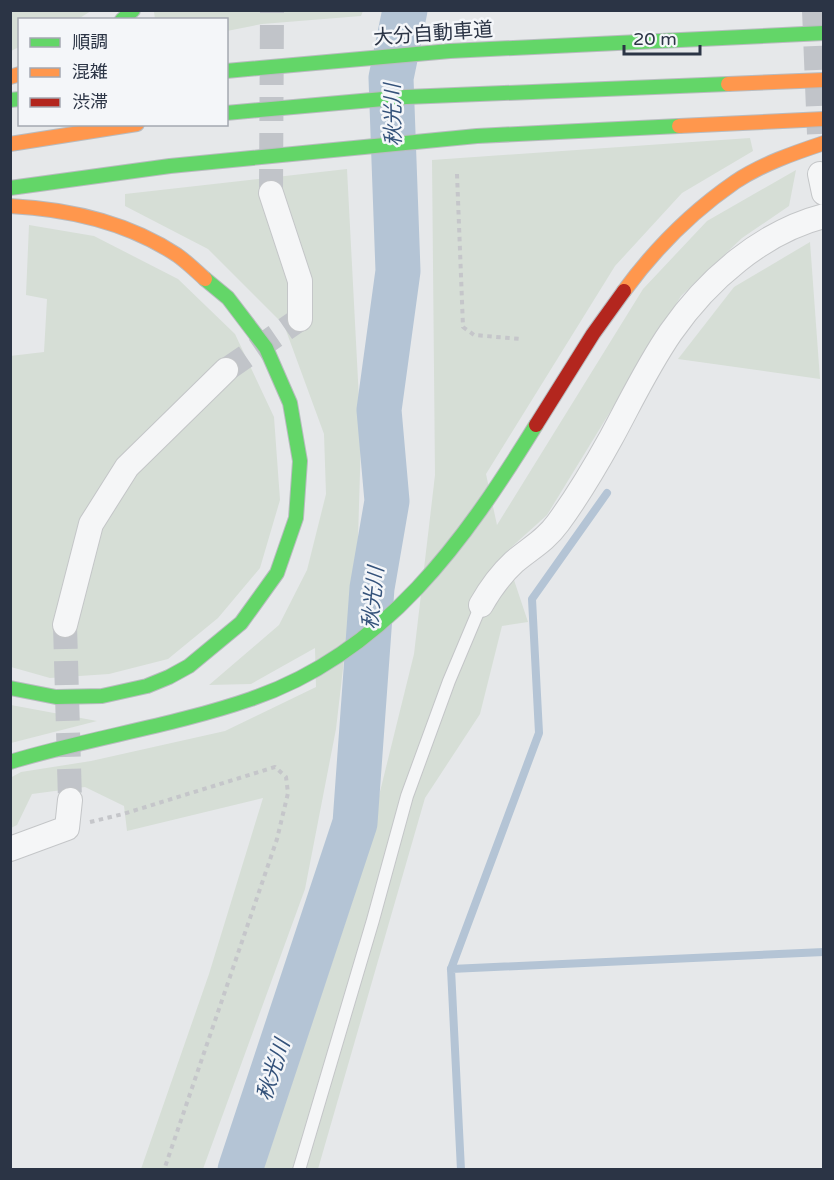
<svg xmlns="http://www.w3.org/2000/svg" width="834" height="1180" font-family="'Varela Round','Noto Sans JP',sans-serif">
  <style>
    .green { fill: #d6ded6 }
    .lines { fill: none; stroke-linecap: round; stroke-linejoin: round }
    .stream { stroke: #b4c4d5; stroke-width: 8 }
    .river { stroke: #b4c4d5; stroke-width: 45 }
    .street-tunnel { stroke: #c1c4c9; stroke-width: 24; stroke-dasharray: 24 12; stroke-linecap: butt }
    .lane-casing { stroke: #c4c6c8; stroke-width: 14 }
    .street-casing { stroke: #c4c6c8; stroke-width: 26 }
    .fast-casing { stroke: #b8bbbf; stroke-width: 16 }
    .slow-casing { stroke: #b8bbbf; stroke-width: 16 }
    .jam-casing { stroke: #b8bbbf; stroke-width: 16 }
    .path { stroke: #c5c6ca; stroke-width: 4; stroke-dasharray: 4.5 4.5; stroke-linecap: butt }
    .lane { stroke: #f5f6f7; stroke-width: 12 }
    .street { stroke: #f5f6f7; stroke-width: 24 }
    .fast { stroke: #63d668; stroke-width: 14 }
    .slow { stroke: #ff974d; stroke-width: 14 }
    .jam { stroke: #b3261e; stroke-width: 14 }
    .labels { text-anchor: middle; stroke-width: 5; stroke-linejoin: round; paint-order: stroke }
    .street-label { font-size: 20px; fill: #2b3445; stroke: #f4f6f9 }
    .water-label { font-size: 21px; font-style: italic; fill: #34527a; stroke: #f4f6f9 }
  </style>
  <rect width="100%" height="100%" fill="#e6e8ea"/>
  <g class="green">
    <path d="M 11,10 L 91,10 L 91,11 L 78,19 L 20,20 L 19,47 L 11,51 Z"/>
    <path d="M 156,10 L 363,10 L 363,11 L 361,16 L 262,24 L 227,31 L 226,20 L 155,19 L 154,12 Z"/>
    <path d="M 750,138 L 753,151 L 682,193 L 615,266 L 486,474 L 497,525 L 643,289 L 707,221 L 796,170 L 789,206 L 742,238 L 681,296 L 547,515 L 505,553 L 528,622 L 502,626 L 480,714 L 425,798 L 318,1169 L 263,1170 L 355,893 L 414,654 L 435,475 L 432,160 Z"/>
    <path d="M 347,169 L 361,438 L 358,539 L 336,729 L 305,889 L 203,1169 L 141,1169 L 209,974 L 263,798 L 127,831 L 124,806 L 85,787 L 32,794 L 17,825 L 11,828 L 10,778 L 21,772 L 91,761 L 225,731 L 316,687 L 315,648 L 251,684 L 209,685 L 279,625 L 307,570 L 326,494 L 324,434 L 284,325 L 208,249 L 125,206 L 125,194 Z"/>
    <path d="M 29,225 L 94,236 L 178,279 L 235,334 L 274,417 L 280,500 L 260,568 L 218,618 L 168,659 L 109,674 L 50,678 L 11,667 L 10,356 L 44,352 L 47,299 L 26,295 Z"/>
    <path d="M 810,242 L 820,379 L 678,359 L 734,287 Z"/>
    <path d="M 11,705 L 97,721 L 11,743 Z"/>
  </g>
  <g class="lines">
    <g class="stream">
      <path d="M 451,969 L 539,733 L 532,599 L 607,493"/>
      <path d="M 461,1170 L 451,969 L 824,952"/>
    </g>
    <path class="river" d="M 240,1170 L 355,823 L 372,588 L 387,501 L 379,410 L 398,271 L 391,78 L 405,10"/>
    <g class="street-tunnel">
      <path d="M 814,10 L 819,134"/>
      <path d="M 271,193 L 272,10"/>
      <path d="M 226,370 L 300,319"/>
      <path d="M 65,625 L 70,800"/>
    </g>
    <defs>
      <path id="lane" d="M 299,1170 L 373,920 L 407,796 L 449,681 L 481,605"/>
      <g id="street">
        <path d="M 820,174 L 824,193"/>
        <path d="M 271,193 L 300,281 L 300,319"/>
        <path d="M 481,605 C 490,589 500,575 514,562 C 529,549 545,541 558,523 C 577,497 595,467 611,438 C 630,403 648,365 671,332 C 707,280 762,232 824,216"/>
        <path d="M 65,625 L 91,524 L 127,467 L 226,370"/>
        <path d="M 10,849 L 67,828 L 70,800"/>
      </g>
      <g id="fast">
        <path d="M 122,20 L 133,10"/>
        <path d="M 226,71 L 450,51 L 824,33"/>
        <path d="M 10,100 L 20,99"/>
        <path d="M 226,113 L 406,97 L 728,84"/>
        <path d="M 10,188 L 170,166 L 477,136 L 679,126"/>
        <path d="M 10,688 L 56,697 L 102,696 L 147,686 L 169,677 L 189,666 L 241,623 L 277,573 L 296,518 L 300,461 L 290,403 L 266,348 L 228,298 L 205,279"/>
        <path d="M 10,762 C 89,738 173,726 251,699 C 386,653 465,540 536,425"/>
      </g>
      <g id="slow">
        <path d="M 10,77 L 20,74"/>
        <path d="M 728,84 L 824,80"/>
        <path d="M 679,126 L 824,119"/>
        <path d="M 10,144 L 137,124"/>
        <path d="M 10,206 C 69,209 127,222 177,255 C 187,262 196,271 205,279"/>
        <path d="M 624,291 C 654,250 693,211 735,182 C 762,164 794,153 824,143"/>
      </g>
      <path id="jam" d="M 536,425 L 593,334 L 624,291"/>
    </defs>
    <use href="#lane" class="lane-casing"/>
    <use href="#street" class="street-casing"/>
    <use href="#fast" class="fast-casing"/>
    <use href="#slow" class="slow-casing"/>
    <use href="#jam" class="jam-casing"/>
    <g class="path">
      <path d="M 457,174 L 463,327 L 474,335 L 521,339"/>
      <path d="M 90,822 L 123,814 L 275,767 L 286,777 L 288,793 L 277,839 L 164,1170"/>
    </g>
    <use href="#lane" class="lane"/>
    <use href="#street" class="street"/>
    <use href="#fast" class="fast"/>
    <use href="#slow" class="slow"/>
    <use href="#jam" class="jam"/>
  </g>
  <g class="labels">
    <g class="street-label">
      <text transform="translate(433 33) rotate(-4)" y="7">大分自動車道</text>
    </g>
    <g class="water-label">
      <text transform="translate(393 115) rotate(-91)" y="7">秋光川</text>
      <text transform="translate(373 598) rotate(-84)" y="7">秋光川</text>
      <text transform="translate(273 1070) rotate(-72)" y="7">秋光川</text>
    </g>
  </g>
  <rect width="834" height="1180" fill="none" stroke="#2b3445" stroke-width="24"/>
  <rect x="18" y="18" width="210" height="108" fill="#f4f6f9" stroke="#a4a8b1" stroke-width="1.5"/>
  <rect x="30" y="38" width="30" height="9" fill="#63d668" stroke="#a4a8b1" stroke-width="1.5"/>
  <text x="72" y="48" font-size="18" fill="#2b3445">順調</text>
  <rect x="30" y="68" width="30" height="9" fill="#ff974d" stroke="#a4a8b1" stroke-width="1.5"/>
  <text x="72" y="78" font-size="18" fill="#2b3445">混雑</text>
  <rect x="30" y="98" width="30" height="9" fill="#b3261e" stroke="#a4a8b1" stroke-width="1.5"/>
  <text x="72" y="108" font-size="18" fill="#2b3445">渋滞</text>
  <path d="M624 45v9h76v-9" fill="none" stroke="#2b3445" stroke-width="3"/>
  <text x="633" y="45" font-size="18" fill="#2b3445" stroke="#f4f6f9" stroke-width="4.5" paint-order="stroke">20 m</text>
</svg>
